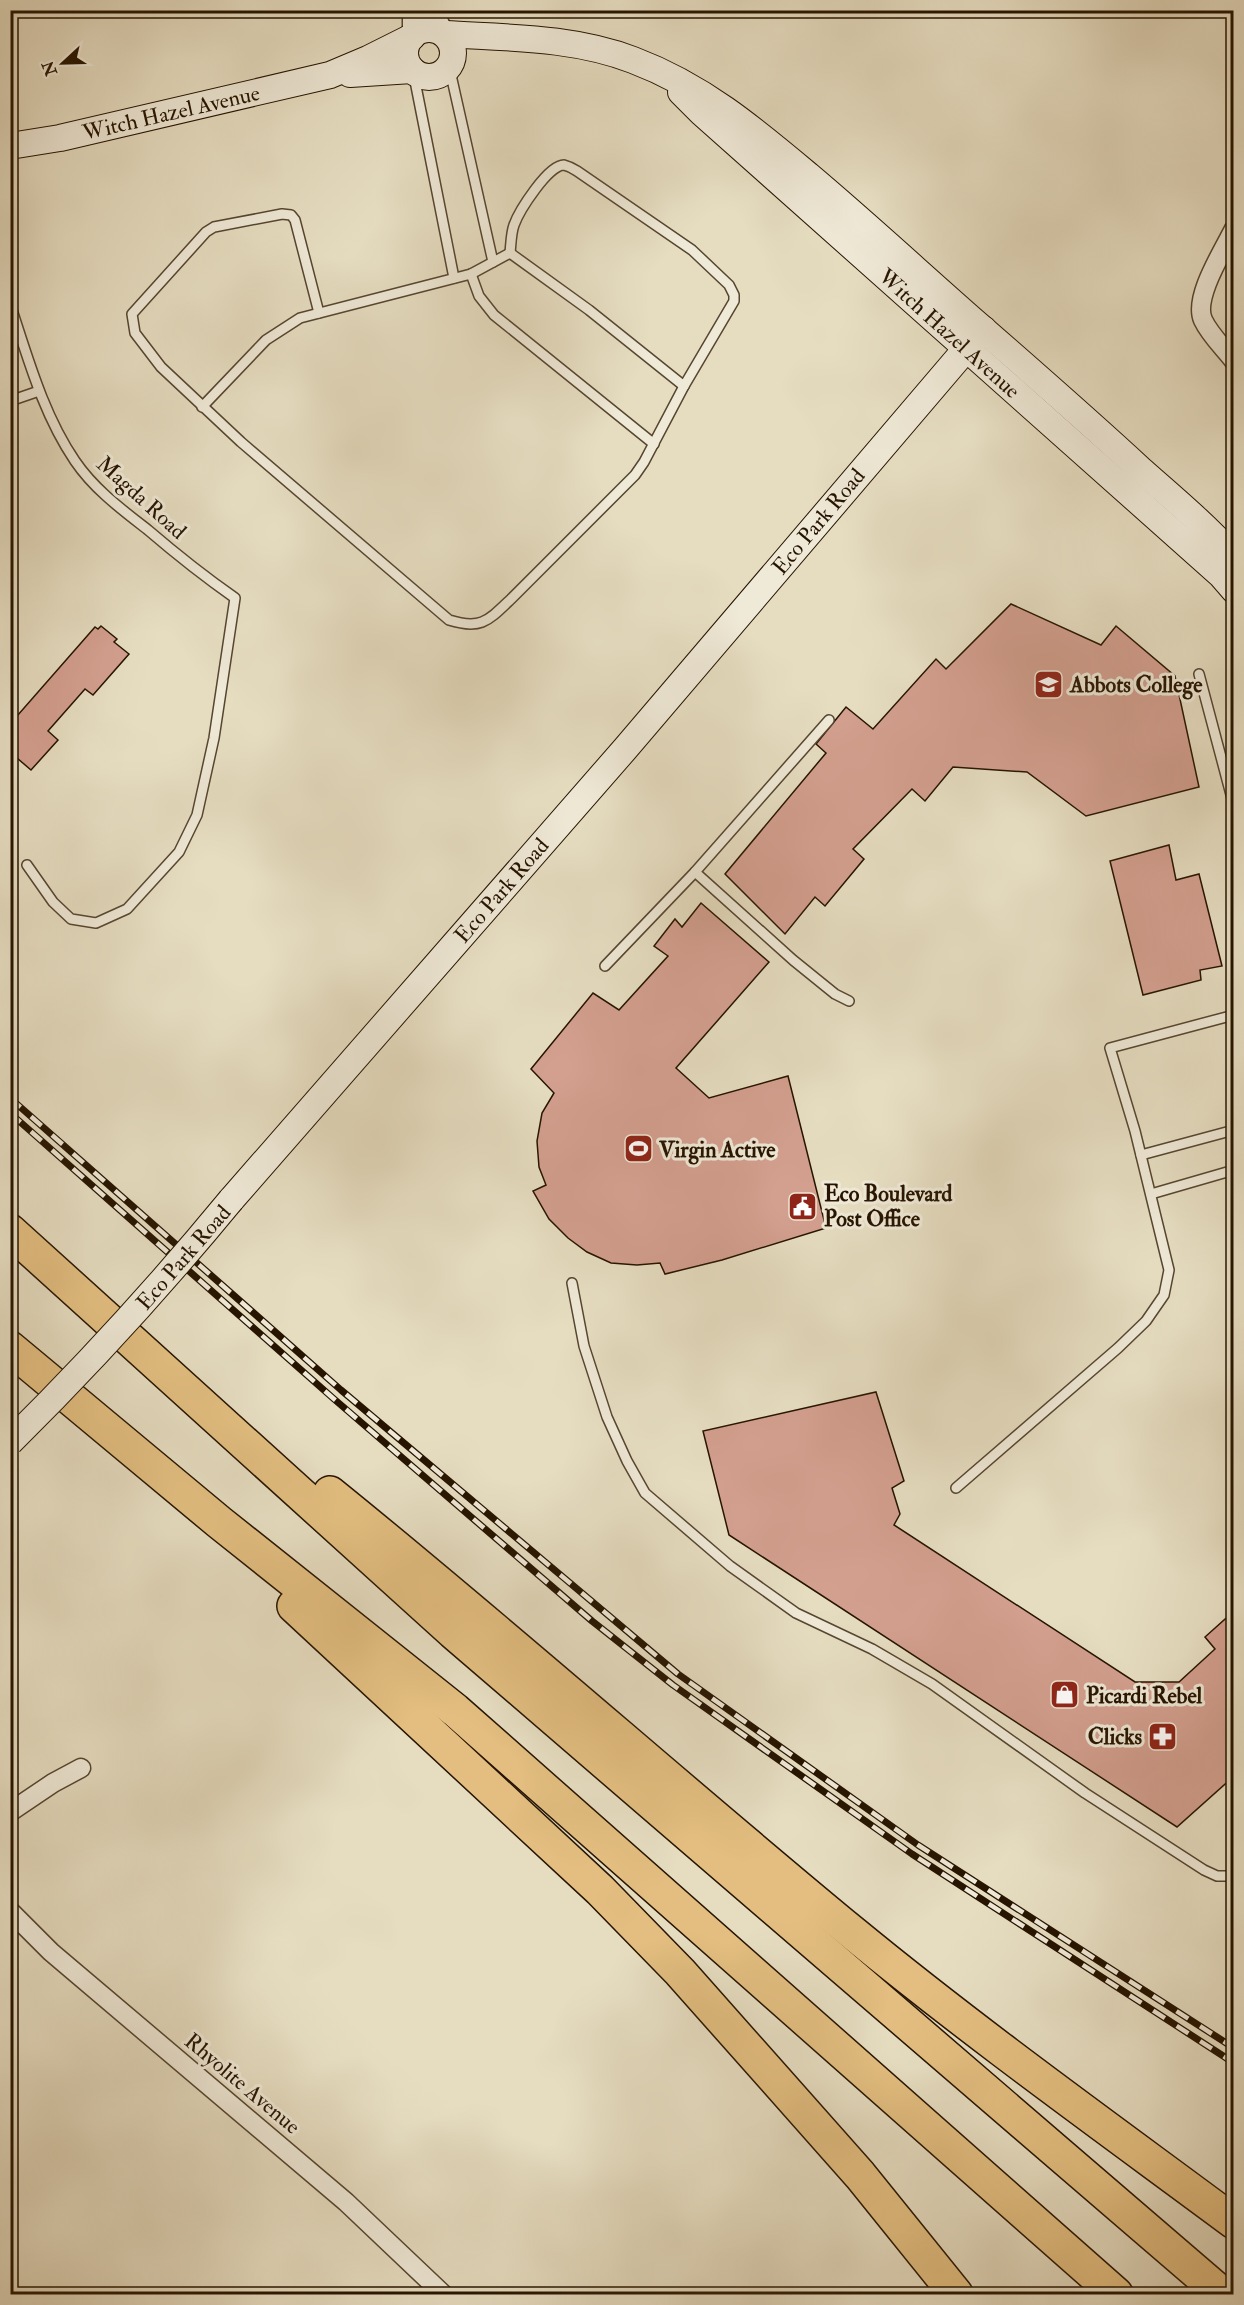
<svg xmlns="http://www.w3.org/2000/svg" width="1244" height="2305" font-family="'IM FELL Double Pica',serif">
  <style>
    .building { fill: #d39f8f; stroke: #261400; stroke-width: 1.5 }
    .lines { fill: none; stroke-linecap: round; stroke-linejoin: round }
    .lane-casing { stroke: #564630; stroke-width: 12 }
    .street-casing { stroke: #564630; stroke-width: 21 }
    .secondary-casing { stroke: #261400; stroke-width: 28 }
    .highway-casing { stroke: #261400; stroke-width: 36 }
    .lane { stroke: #efe9d7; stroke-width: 9 }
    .street { stroke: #efe9d7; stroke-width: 18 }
    .secondary { stroke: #efe9d7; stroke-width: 26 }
    .highway { stroke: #e3be80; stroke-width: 33 }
    .rail-casing { stroke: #261400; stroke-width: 7 }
    .rail { stroke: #efe9d7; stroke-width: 4.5; stroke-dasharray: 14; stroke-linecap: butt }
    .secondary-bridge-casing { stroke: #261400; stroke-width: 28; stroke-linecap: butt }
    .secondary-bridge { stroke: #efe9d7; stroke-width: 26 }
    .labels { text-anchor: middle; stroke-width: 6; stroke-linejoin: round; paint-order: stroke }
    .street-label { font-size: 22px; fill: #261400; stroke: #efe9d7 }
    .poi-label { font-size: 22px; font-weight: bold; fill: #261400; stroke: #efe9d7; text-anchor: start }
  </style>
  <rect width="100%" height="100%" fill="#e6ddc1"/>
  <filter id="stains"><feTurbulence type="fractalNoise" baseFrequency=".00333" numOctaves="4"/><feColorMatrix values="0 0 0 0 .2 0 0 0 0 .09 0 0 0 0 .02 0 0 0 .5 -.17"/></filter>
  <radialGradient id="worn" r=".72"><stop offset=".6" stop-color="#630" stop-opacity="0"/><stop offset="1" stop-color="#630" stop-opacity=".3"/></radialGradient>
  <g class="building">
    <path d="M 1011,604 L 1101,645 L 1116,626 L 1175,676 L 1199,787 L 1086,816 L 1027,772 L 953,767 L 925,801 L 912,789 L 853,849 L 864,859 L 825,906 L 815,897 L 785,934 L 725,874 L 826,753 L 816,744 L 846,707 L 873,729 L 936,659 L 946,669 Z"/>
    <path d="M 101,626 L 117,639 L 114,642 L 129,654 L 93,695 L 85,689 L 48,731 L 58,740 L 31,770 L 10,752 L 10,724 L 95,627 L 98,629 Z"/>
    <path d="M 1169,845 L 1176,880 L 1199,874 L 1222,966 L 1200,970 L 1201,980 L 1143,995 L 1110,861 Z"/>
    <path d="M 701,903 L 769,962 L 676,1068 L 709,1098 L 788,1076 L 826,1228 L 722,1260 L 665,1274 L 660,1263 L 637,1265 L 611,1263 L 587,1252 L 568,1238 L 549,1219 L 533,1191 L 546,1185 L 539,1167 L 537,1141 L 542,1113 L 554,1093 L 531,1069 L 593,993 L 619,1010 L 668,956 L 654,946 L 675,919 L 682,927 Z"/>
    <path d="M 876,1392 L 904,1481 L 892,1488 L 900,1514 L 894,1525 L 1135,1682 L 1179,1682 L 1215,1649 L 1205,1637 L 1233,1612 L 1233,1777 L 1177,1827 L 729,1535 L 703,1431 Z"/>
  </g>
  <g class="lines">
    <defs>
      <g id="lane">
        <path d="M 449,66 L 493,262"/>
        <path d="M 413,71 L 454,278"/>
        <path d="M 471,274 L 479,296 L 494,315 L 654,444"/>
        <path d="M 10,304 C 28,358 43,414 75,461 C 94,489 121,509 148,530 C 176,554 205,577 235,598 L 214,738 L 197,815 L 179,852 L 127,909 L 96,923 L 71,919 L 53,902 L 27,865"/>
        <path d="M 319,313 L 295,220 L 291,215 L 282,214 L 214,227 L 206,232 L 132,314 L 135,333 L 161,367 L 241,442 L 449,620 C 481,630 488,621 511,599 L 635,475 L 644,462 L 684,386 L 734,301 L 734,295 L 729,285 L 692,250 L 577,171 C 574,169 568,166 564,165 C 548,165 519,211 514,225 C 511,233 511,244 510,253"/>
        <path d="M 10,401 L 39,391"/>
        <path d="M 202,407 L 266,340 L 300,318 L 471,274 L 510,253 L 589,310 L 684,386"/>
        <path d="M 1199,674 L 1234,806"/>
        <path d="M 695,872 L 793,960 L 835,994 L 849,1001"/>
        <path d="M 605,966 L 695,872 L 829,720"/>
        <path d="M 1141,1155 L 1234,1130"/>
        <path d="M 1151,1194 L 1234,1170"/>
        <path d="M 572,1283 L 584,1346 L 607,1417 L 627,1461 L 645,1493 L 730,1566 L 796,1613 L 872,1649 L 932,1684 L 1085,1793 L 1204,1870 L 1217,1876 L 1234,1876"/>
        <path d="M 956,1488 L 1118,1348 L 1146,1321 L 1164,1295 L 1169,1270 L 1135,1131 L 1110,1048 L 1234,1015"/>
      </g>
      <g id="street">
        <path d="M 412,10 L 412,37"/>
        <path d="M 433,10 L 445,34"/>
        <path d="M 1234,229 C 1223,251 1193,298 1203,320 C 1210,335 1224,348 1234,361"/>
        <path d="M 10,1812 L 53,1783 L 81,1768"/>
        <path d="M 10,1911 L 51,1952 L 346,2202 L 443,2294"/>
      </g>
      <g id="secondary">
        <circle cx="429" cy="53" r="24"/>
        <path d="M 445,34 C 508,38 573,37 633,60 C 702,86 752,128 808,175 C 865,223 920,274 977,324 C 1032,372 1087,420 1141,470 C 1173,498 1205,525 1234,557"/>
        <path d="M 350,74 L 412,70"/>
        <path d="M 681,92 L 702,113 L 1221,575 L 1234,590"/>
        <path d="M 10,146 L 60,138 L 330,75 L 368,59 L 412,37"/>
        <path d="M 231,1200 L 625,749 L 983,329"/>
      </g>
      <g id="highway">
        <path d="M 10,1231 L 453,1632 L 1222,2294"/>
        <path d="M 10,1348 L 219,1522 L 455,1710 L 1116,2294"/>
        <path d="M 330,1493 C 507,1636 677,1788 853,1933 C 976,2034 1106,2127 1234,2222"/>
        <path d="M 294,1606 L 600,1890 L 680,1972 L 860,2175 L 956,2294"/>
      </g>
    </defs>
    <use href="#lane" class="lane-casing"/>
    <use href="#street" class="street-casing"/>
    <use href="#secondary" class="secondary-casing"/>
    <use href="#highway" class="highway-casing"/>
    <use href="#lane" class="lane"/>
    <use href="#street" class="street"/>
    <use href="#secondary" class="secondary"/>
    <use href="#highway" class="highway"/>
    <defs>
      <g id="rail">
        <path d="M 10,1098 L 341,1390 L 678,1674 L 918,1845 L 1234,2048"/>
        <path d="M 10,1113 L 334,1399 L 592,1621 L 673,1685 L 912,1854 L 1234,2063"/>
      </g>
    </defs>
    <use href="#rail" class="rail-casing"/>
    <use href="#rail" class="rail"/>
    <defs>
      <path id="secondary-bridge" d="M 10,1442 C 88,1365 161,1285 231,1200"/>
    </defs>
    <use href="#secondary-bridge" class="secondary-bridge-casing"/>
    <use href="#secondary-bridge" class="secondary-bridge"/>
  </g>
  <defs>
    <symbol id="school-square" viewBox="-11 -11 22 22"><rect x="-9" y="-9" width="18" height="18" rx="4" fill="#8f2418" stroke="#efe9d7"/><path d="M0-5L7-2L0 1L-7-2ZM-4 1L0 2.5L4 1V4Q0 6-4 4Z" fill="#fff"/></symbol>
    <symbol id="stadium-square" viewBox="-11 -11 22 22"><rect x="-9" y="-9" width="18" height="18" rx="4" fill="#8f2418" stroke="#efe9d7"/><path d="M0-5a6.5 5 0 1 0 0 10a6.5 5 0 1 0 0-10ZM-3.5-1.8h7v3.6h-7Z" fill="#fff"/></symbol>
    <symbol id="civic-square" viewBox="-11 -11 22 22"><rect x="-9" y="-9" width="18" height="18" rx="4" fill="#8f2418" stroke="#efe9d7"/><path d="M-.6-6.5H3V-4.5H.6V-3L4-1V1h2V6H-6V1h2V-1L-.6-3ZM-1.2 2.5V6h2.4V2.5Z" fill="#fff"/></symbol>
    <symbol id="shop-square" viewBox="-11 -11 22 22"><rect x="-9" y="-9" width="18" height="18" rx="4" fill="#8f2418" stroke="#efe9d7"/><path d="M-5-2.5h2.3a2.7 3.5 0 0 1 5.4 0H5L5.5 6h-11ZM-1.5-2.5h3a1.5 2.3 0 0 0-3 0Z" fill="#fff"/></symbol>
    <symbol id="pharmacy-square" viewBox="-11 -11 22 22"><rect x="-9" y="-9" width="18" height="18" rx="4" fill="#8f2418" stroke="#efe9d7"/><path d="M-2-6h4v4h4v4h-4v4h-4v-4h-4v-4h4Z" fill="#fff"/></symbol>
  </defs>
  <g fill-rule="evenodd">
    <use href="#school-square" x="1032" y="668" width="33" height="33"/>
    <use href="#stadium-square" x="622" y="1132" width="33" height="33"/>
    <use href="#civic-square" x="786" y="1190" width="33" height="33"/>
    <use href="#shop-square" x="1048" y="1678" width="33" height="33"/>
    <use href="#pharmacy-square" x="1146" y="1720" width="33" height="33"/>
  </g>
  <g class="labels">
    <g class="street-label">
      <text transform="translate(171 112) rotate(-13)" y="8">Witch Hazel Avenue</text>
      <text transform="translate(950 333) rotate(42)" y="8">Witch Hazel Avenue</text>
      <text transform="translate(142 497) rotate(42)" y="8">Magda Road</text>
      <text transform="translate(818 521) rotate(-50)" y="8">Eco Park Road</text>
      <text transform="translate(501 890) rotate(-49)" y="8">Eco Park Road</text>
      <text transform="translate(183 1257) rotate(-49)" y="8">Eco Park Road</text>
      <text transform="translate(243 2083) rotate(40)" y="8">Rhyolite Avenue</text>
    </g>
    <g class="poi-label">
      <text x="1070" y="692">Abbots College</text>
      <text x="659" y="1157">Virgin Active</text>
      <text x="824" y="1201">Eco Boulevard<tspan x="824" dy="25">Post Office</tspan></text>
      <text x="1086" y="1703">Picardi Rebel</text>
      <text x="1142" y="1744" text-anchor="end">Clicks</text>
    </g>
  </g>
  <rect width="1244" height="2305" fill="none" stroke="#e6ddc1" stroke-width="36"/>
  <rect x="12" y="12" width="1220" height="2281" fill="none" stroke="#261400" stroke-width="3"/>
  <rect x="18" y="18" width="1208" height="2269" fill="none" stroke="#261400" stroke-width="1.5"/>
  <g transform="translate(63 63) rotate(248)" stroke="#efe9d7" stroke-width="4.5" paint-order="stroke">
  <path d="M0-4.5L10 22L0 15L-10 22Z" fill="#261400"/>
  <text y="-9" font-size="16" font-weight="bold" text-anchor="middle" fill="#261400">N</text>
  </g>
  <rect width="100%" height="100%" filter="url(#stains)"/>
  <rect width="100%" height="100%" fill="url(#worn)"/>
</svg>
